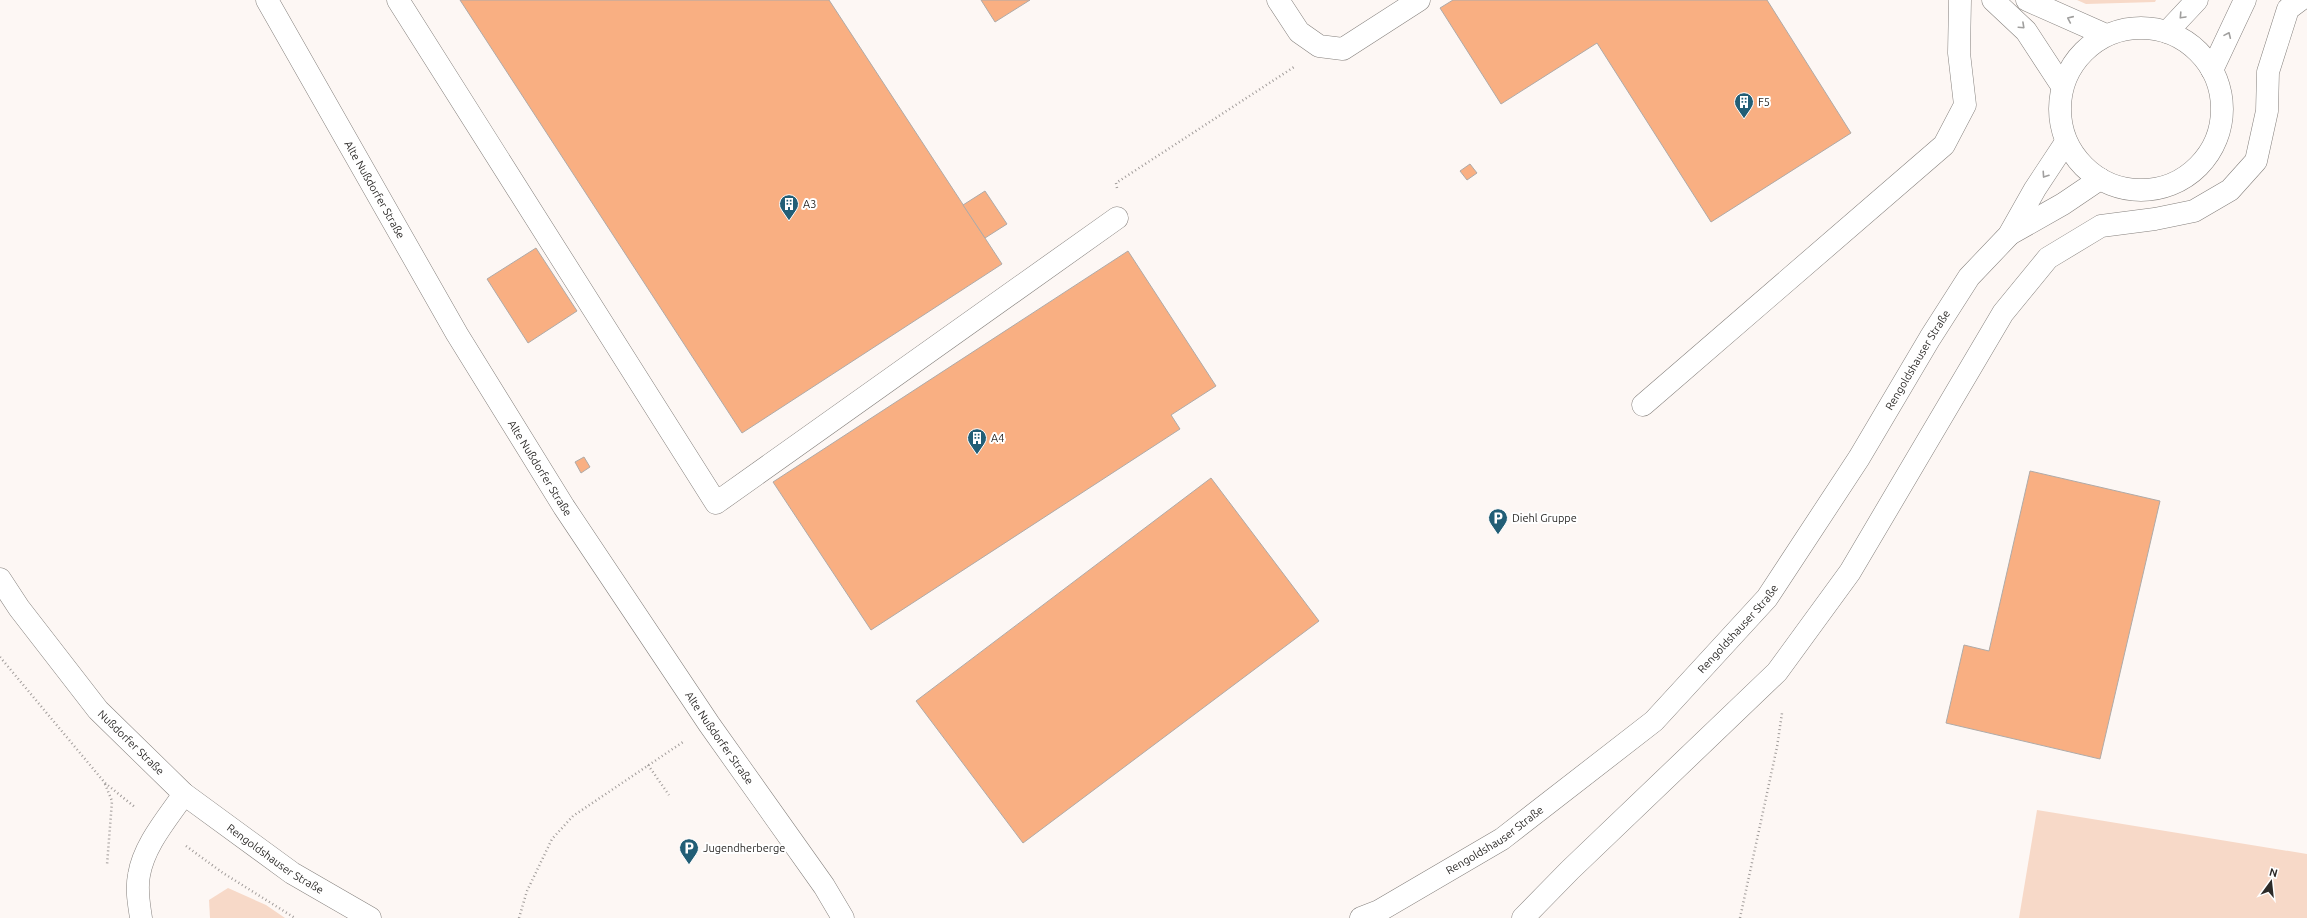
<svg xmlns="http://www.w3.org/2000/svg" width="2307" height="918" font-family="Ubuntu,sans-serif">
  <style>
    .green { fill: #f7d9c8 }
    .building { fill: #f9af82; stroke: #afaaa7 }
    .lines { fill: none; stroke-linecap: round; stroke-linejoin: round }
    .minor-casing { stroke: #85807d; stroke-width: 23 }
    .path { stroke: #a19c9a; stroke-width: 2.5; stroke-dasharray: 1 3; stroke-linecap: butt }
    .minor { stroke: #fff; stroke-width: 22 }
    .oneway { stroke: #a09f9e }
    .labels { text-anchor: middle; stroke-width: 4; stroke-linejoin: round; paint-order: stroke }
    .poi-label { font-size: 11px; fill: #2c2a28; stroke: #fff; text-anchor: start }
    .street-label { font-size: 11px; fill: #2c2a28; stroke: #fff }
  </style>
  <rect width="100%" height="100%" fill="#fdf7f4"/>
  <g class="green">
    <path d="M 2077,0 L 2156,0 L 2155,2 L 2086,4 Z"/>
    <path d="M 2037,810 L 2307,854 L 2307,918 L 2019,918 Z"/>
    <path d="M 228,888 L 266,905 L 285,918 L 210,918 L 209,900 Z"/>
  </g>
  <g class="building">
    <path d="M 460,0 L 829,0 L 1002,264 L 742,433 Z"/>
    <path d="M 981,0 L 1030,0 L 995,22 Z"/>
    <path d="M 1453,0 L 1767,0 L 1851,133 L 1711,222 L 1597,43 L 1501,104 L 1440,8 Z"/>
    <path d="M 1470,164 L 1477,173 L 1467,180 L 1460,171 Z"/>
    <path d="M 985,191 L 1007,224 L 985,238 L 963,205 Z"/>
    <path d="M 536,248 L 577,311 L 528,343 L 487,279 Z"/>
    <path d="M 1128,251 L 1216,386 L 1171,415 L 1180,429 L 871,630 L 773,482 Z"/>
    <path d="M 584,457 L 590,467 L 581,473 L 575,462 Z"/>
    <path d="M 2030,471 L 2160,501 L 2100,759 L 1946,723 L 1964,645 L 1989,651 Z"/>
    <path d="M 1211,478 L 1319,621 L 1023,843 L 916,701 Z"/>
  </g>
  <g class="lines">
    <defs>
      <g id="minor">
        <path id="s1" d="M 267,0 L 457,334 L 564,507 L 709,724 L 824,886 L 843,918"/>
        <path d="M 398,0 L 716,503 L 1117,218"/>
        <path d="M 1278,0 L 1299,32 L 1319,46 L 1343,49 L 1419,0"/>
        <path d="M 1993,0 L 2026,31 L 2062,86"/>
        <path d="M 2027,0 L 2106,35"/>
        <circle cx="2141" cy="109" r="81"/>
        <path d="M 2167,32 L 2197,0"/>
        <path d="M 2212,70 L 2245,0"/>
        <path d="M 2010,234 L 2063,204 L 2100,179"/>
        <path d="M 1643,405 L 1944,145 L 1965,105 L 1959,53 L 1960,0"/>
        <path id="s2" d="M 0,579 L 19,608 L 98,710 L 184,794 L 292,873 L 370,918"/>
        <path d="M 141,918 C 139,904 136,890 139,875 C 144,845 167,819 184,794"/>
        <path id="s3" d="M 1361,918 L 1379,911 L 1502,839 L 1654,721 L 1767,598 L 1859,458 L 1930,338 L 1969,277 L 2009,235 L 2035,189 L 2066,142"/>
        <path d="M 1523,918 L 1570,870 L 1777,672 L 1850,572 L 2003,313 L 2048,258 L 2101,226 L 2155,219 L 2194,211 L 2230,190 L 2256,161 L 2267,111 L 2268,72 L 2288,9 L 2300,0"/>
      </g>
    </defs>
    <use href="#minor" class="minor-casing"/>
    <g class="path">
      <path d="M 1117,188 L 1116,183 L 1294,67"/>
      <path d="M 0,657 L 105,783 L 136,808"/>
      <path d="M 648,765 L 669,795"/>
      <path d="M 105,784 L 112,801 L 107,865"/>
      <path d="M 186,846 L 223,873 L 295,918"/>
      <path d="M 519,918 L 527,891 L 552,839 L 573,816 L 683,742"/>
      <path d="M 1740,918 L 1777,747 L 1782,713"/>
    </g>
    <use href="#minor" class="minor"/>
  </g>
  <defs><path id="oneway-chevron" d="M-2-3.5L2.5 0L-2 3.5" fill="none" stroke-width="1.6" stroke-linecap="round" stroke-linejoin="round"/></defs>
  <g class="oneway">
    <use href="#oneway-chevron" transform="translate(2182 16) rotate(133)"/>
    <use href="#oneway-chevron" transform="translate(2070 19) rotate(-156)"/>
    <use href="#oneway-chevron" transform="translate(2022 26) rotate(43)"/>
    <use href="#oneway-chevron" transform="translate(2228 35) rotate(-66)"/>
    <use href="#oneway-chevron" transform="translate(2045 175) rotate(124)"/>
  </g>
  <defs>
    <symbol id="building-pin" viewBox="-11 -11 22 30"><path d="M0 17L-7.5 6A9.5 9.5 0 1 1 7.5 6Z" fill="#225e76" stroke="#fff"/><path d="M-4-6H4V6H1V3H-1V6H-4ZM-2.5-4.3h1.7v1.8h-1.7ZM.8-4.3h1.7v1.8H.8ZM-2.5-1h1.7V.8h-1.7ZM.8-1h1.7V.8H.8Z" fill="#fff"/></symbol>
    <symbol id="parking-pin" viewBox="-11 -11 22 30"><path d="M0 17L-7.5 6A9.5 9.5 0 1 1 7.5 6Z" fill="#225e76" stroke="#fff"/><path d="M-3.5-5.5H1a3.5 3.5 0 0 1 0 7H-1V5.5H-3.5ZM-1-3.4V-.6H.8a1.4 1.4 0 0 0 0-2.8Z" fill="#fff"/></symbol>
  </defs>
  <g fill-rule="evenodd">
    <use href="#building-pin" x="1733" y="91" width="22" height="30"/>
    <use href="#building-pin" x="778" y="193" width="22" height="30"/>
    <use href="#building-pin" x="966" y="427" width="22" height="30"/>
    <use href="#parking-pin" x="1487" y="507" width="22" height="30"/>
    <use href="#parking-pin" x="678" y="837" width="22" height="30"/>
  </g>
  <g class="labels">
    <g class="poi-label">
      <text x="1758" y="106">F5</text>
      <text x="803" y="208">A3</text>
      <text x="991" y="442">A4</text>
      <text x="1512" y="522">Diehl Gruppe</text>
      <text x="703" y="852">Jugendherberge</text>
    </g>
    <g class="street-label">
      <text dy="4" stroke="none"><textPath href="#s1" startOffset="218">Alte Nußdorfer Straße</textPath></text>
      <text dy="4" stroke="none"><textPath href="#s3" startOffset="803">Rengoldshauser Straße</textPath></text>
      <text dy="4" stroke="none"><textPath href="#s1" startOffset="542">Alte Nußdorfer Straße</textPath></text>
      <text dy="4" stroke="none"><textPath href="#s3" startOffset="479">Rengoldshauser Straße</textPath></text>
      <text dy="4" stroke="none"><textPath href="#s1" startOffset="866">Alte Nußdorfer Straße</textPath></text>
      <text dy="4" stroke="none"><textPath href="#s2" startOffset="210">Nußdorfer Straße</textPath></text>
      <text dy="4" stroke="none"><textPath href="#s3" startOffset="155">Rengoldshauser Straße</textPath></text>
      <text dy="4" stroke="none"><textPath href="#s2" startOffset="396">Rengoldshauser Straße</textPath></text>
    </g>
  </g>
  <g transform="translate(2271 882) rotate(15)" stroke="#ffffff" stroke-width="3" paint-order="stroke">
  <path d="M0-3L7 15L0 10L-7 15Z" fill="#2c2a28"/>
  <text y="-6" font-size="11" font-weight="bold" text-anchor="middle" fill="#2c2a28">N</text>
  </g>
</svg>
